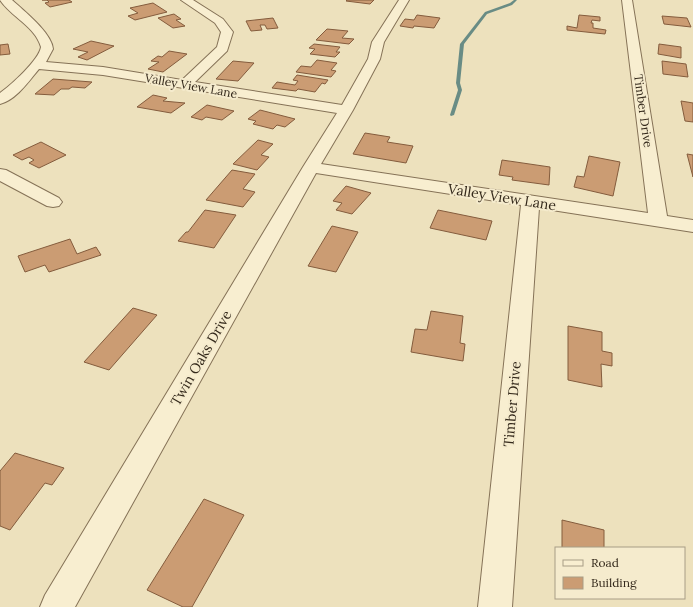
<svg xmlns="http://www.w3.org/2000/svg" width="693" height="607" font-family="Lora,serif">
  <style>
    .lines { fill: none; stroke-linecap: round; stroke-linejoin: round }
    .stream { fill: #698c85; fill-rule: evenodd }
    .building { fill: #cb9c73; stroke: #845c3d }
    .street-casing { stroke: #857257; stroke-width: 2 }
    .street { fill: #f8eed0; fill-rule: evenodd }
    .labels { text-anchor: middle; stroke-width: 4; stroke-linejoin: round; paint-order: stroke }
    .far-street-label { font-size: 12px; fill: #34291b; stroke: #f5ebcd }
    .street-label { font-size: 14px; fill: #34291b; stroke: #f5ebcd }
  </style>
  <rect width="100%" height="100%" fill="#ede1bd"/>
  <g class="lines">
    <path class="stream" d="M 514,0 L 517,0 L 512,5 L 487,14 L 464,44 L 460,83 L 462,90 L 454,115 L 451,116 L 450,115 L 458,90 L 456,83 L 460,44 L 485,12 L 510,3 Z"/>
  </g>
  <g class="building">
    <path d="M 42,0 L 69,0 L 72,2 L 50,7 L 45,3 L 49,2 L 47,0 Z"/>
    <path d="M 347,0 L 374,0 L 370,4 L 346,1 Z"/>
    <path d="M 153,3 L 167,12 L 135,20 L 128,16 L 138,13 L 130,8 Z"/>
    <path d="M 174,14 L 181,19 L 176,20 L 185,26 L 173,28 L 158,18 Z"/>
    <path d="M 417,15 L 440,18 L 434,28 L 414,26 L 413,28 L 400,26 L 405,19 L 414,20 Z"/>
    <path d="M 579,15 L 600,17 L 600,21 L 592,20 L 591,23 L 593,23 L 593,28 L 606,30 L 605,34 L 567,30 L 567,26 L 577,28 Z"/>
    <path d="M 662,16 L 687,18 L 691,27 L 664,24 Z"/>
    <path d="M 273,18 L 278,28 L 267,29 L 265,25 L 260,25 L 262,30 L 251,31 L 246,21 Z"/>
    <path d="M 327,29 L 348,31 L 342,38 L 354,39 L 349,44 L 316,40 Z"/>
    <path d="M 91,41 L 114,46 L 87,60 L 78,57 L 88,52 L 73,49 Z"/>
    <path d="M 8,44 L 10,54 L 0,55 L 0,45 Z"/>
    <path d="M 314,44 L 340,47 L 336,52 L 340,52 L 335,57 L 310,54 L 315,49 L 309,48 Z"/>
    <path d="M 659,44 L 681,47 L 681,58 L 658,54 Z"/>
    <path d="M 169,51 L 187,54 L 163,72 L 148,69 L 159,62 L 151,61 L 158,56 L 162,57 Z"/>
    <path d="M 317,60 L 337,63 L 331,70 L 336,71 L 331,77 L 296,72 L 301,66 L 311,67 Z"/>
    <path d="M 233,61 L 254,63 L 238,81 L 216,79 Z"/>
    <path d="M 662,61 L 686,64 L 688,77 L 663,74 Z"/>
    <path d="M 297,75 L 328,80 L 325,84 L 322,83 L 315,92 L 298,89 L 296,91 L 272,88 L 277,82 L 295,85 L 298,81 L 293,80 Z"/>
    <path d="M 53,79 L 92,82 L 85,88 L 72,87 L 69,89 L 61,89 L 54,95 L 35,94 Z"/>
    <path d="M 153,95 L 167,98 L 163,101 L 185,103 L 171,113 L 137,107 Z"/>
    <path d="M 681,101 L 693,103 L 693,122 L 685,121 Z"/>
    <path d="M 207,105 L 234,111 L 222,120 L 206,117 L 202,120 L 191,117 Z"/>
    <path d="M 260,110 L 295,119 L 285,127 L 277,125 L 273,129 L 253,124 L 256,121 L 248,119 Z"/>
    <path d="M 365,133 L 390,137 L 387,142 L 413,146 L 406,163 L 353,154 Z"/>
    <path d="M 258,140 L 273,144 L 261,155 L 269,157 L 257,170 L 233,164 Z"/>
    <path d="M 41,142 L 66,155 L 39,168 L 29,163 L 34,160 L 29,157 L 22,160 L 13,155 Z"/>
    <path d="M 687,154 L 693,155 L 693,177 Z"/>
    <path d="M 589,156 L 620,162 L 613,196 L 574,187 L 577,176 L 584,177 Z"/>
    <path d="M 502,160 L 550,167 L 549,185 L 512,180 L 513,177 L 499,175 Z"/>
    <path d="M 232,170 L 255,174 L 243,189 L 255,192 L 243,207 L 206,200 Z"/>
    <path d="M 346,186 L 371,193 L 352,214 L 336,210 L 342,203 L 333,201 Z"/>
    <path d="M 205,210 L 236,215 L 214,248 L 178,241 L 186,232 L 188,232 Z"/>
    <path d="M 438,210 L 492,221 L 486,240 L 430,228 Z"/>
    <path d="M 332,226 L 358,232 L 336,272 L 308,266 Z"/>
    <path d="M 70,239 L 77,254 L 96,247 L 101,255 L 49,272 L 45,265 L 25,272 L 18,256 Z"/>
    <path d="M 133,308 L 157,315 L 109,370 L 84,362 Z"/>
    <path d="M 431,311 L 463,316 L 460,343 L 465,344 L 463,361 L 411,352 L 415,329 L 427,330 Z"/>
    <path d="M 568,326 L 602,332 L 602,351 L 612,353 L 612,366 L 601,364 L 602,387 L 568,380 Z"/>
    <path d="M 15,453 L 64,468 L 52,485 L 45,483 L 10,530 L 0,526 L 0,471 Z"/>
    <path d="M 204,499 L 244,515 L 192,607 L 183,607 L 147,590 Z"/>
    <path d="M 562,520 L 604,530 L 604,548 L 562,548 Z"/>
  </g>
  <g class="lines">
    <defs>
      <g id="street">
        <path d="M 0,0 L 12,0 C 23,10 52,33 53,49 L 46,62 L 103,67 L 182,80 L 217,47 L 221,32 L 215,23 L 181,0 L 193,0 L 223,19 L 233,32 L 227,51 L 195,82 L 342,105 L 368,59 L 372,42 L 399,0 L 409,0 L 384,42 L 380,59 L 353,110 L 321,164 L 648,213 L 622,0 L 632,0 L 667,216 L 693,220 L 693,232 L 539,208 L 512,607 L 478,607 L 521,205 L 316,173 L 75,607 L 40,607 L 45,595 L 303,167 L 337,113 L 103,75 L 39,69 C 29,81 16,100 0,104 L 0,93 C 11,85 39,60 41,47 C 35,26 11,17 0,0 Z"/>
        <path d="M 0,169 L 6,170 L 59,198 L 62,202 L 59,206 L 53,207 L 47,206 L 0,181 Z"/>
      </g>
    </defs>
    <use href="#street" class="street-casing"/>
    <use href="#street" class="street"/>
  </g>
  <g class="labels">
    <g class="far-street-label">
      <text transform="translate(191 86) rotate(10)" y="4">Valley View Lane</text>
      <text transform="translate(643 111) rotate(82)" y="4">Timber Drive</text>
    </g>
    <g class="street-label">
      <text transform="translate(502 197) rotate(9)" y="5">Valley View Lane</text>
      <text transform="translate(201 358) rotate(-60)" y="5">Twin Oaks Drive</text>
      <text transform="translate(512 404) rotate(-85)" y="5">Timber Drive</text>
    </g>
  </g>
  <rect x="555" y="547" width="130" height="52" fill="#f5ebcd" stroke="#a89d86"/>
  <rect x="563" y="560" width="20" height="6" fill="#f8eed0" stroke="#a89d86"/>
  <text x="591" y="567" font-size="12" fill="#34291b">Road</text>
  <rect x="563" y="577" width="20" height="12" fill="#cb9c73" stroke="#a89d86"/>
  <text x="591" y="587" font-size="12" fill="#34291b">Building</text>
</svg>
